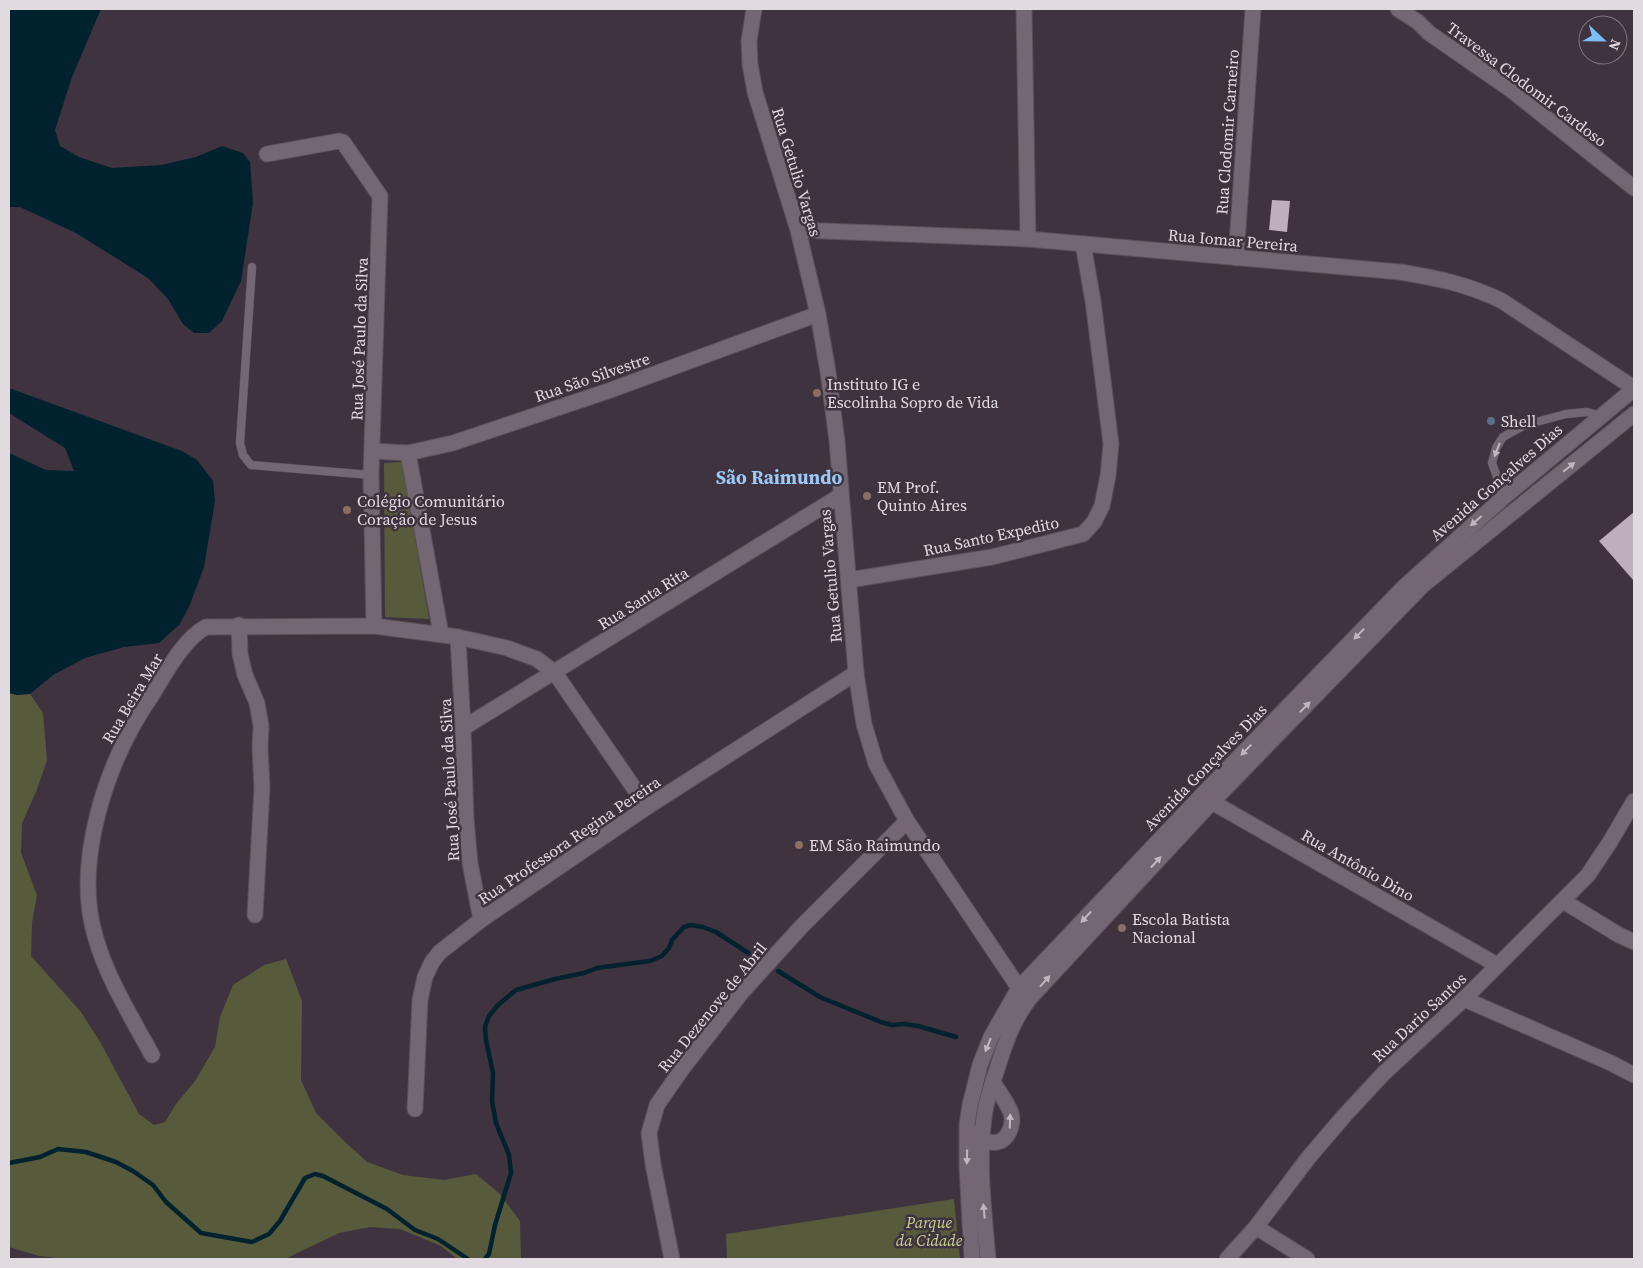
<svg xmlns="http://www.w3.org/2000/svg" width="1643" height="1268" font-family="'Source Serif 4',serif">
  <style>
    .green { fill: #575b3c }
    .water { fill: #00222e }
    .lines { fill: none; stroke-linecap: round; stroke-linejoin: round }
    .stream { stroke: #00222e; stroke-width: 4.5 }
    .building { fill: #bdafbe }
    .service-casing { stroke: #5a505a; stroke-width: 9 }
    .minor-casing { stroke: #5a505a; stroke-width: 17 }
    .tertiary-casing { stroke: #5a505a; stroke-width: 17 }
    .secondary-casing { stroke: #5a505a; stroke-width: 17 }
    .service { stroke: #746774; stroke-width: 8 }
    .minor { stroke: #746774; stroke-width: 15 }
    .tertiary { stroke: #746774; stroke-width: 15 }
    .secondary { stroke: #746774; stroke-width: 15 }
    .oneway { fill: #c0b8c0 }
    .education-dot { fill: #8d6e63; stroke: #3e333f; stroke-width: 2 }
    .service-dot { fill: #5c6f8a; stroke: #3e333f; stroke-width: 2 }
    .labels { text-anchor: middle; stroke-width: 5; stroke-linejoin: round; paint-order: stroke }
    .street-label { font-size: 16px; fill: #e1dae1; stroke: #3e333f }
    .poi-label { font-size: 16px; fill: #e1dae1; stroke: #3e333f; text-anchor: start }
    .park-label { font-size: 16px; font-style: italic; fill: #cad28f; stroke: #3e333f }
    .quarter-label { font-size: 19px; font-weight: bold; fill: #9ac9f5; stroke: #3e333f }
  </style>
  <rect width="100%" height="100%" fill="#3e333f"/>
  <g class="green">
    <path d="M 402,462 L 429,619 L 385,617 L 384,463 Z"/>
    <path d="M 9,693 L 17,695 L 30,694 L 43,713 L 47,760 L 36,792 L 22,823 L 21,853 L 37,895 L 32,923 L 31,956 L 81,1012 L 99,1040 L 139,1114 L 154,1125 L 165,1122 L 176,1104 L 195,1081 L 215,1047 L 220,1017 L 233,985 L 264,965 L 286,959 L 302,1001 L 301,1080 L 316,1113 L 342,1139 L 367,1162 L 403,1175 L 444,1180 L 476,1174 L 499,1193 L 520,1221 L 521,1259 L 457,1259 L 441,1246 L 400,1229 L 370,1227 L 339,1233 L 285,1259 L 66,1259 L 39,1256 L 9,1247 Z"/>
    <path d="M 954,1199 L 960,1259 L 727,1259 L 726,1234 Z"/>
  </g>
  <g class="water">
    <path d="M 9,9 L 101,9 L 72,77 L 55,130 L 60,146 L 79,157 L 112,168 L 161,165 L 196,157 L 222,146 L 243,153 L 250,162 L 253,203 L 241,281 L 222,321 L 209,333 L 194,333 L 183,324 L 168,299 L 148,278 L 76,233 L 20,207 L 9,207 Z"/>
    <path d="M 9,388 L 182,451 L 197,460 L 213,481 L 215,501 L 204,567 L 189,607 L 179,625 L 159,643 L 124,647 L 85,658 L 53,675 L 30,694 L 17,695 L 9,693 L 9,453 L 46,470 L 74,471 L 65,448 L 9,413 Z"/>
  </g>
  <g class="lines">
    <g class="stream">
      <path d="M 778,971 L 820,997 L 881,1022 L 892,1025 L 904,1024 L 918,1026 L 956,1037"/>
      <path d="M 9,1163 L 40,1157 L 58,1149 L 86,1152 L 116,1162 L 133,1171 L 153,1185 L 166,1202 L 201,1233 L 252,1242 L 269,1234 L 280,1221 L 305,1178 L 315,1174 L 323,1176 L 387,1209 L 415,1230 L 438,1239 L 468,1259"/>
      <path d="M 485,1259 L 489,1254 L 495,1225 L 511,1173 L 509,1155 L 496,1123 L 492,1101 L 493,1073 L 486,1040 L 485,1027 L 489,1016 L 498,1005 L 516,990 L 555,979 L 584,973 L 597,968 L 650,961 L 662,956 L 669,948 L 672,940 L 684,927 L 691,925 L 703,927 L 716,932 L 756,958"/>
    </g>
  </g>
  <g class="building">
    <path d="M 1272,200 L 1290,201 L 1287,232 L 1269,230 Z"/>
    <path d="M 1634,512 L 1634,581 L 1599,541 Z"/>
  </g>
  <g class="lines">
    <defs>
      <g id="service">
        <path d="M 252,267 L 240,443 L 243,455 L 251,465 L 371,475"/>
        <path d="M 1504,497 L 1492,463 L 1496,448 L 1503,437 L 1525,425 L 1566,414 L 1587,412 L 1602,416"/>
      </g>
      <g id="minor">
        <path d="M 1024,9 L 1028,239"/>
        <path d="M 1398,9 L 1418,22 L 1429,33 L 1510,89 L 1634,188"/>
        <path d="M 267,154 L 339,141 L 343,142 L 380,196 L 371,475 L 374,626"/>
        <path d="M 798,230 L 1028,239 L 1400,272 C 1436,278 1468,284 1502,301 L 1634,388"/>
        <path d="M 1236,258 L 1253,9"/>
        <path d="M 373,451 L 408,453 L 453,443 L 608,391 L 818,314"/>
        <path d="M 408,453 L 441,634"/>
        <path d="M 849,580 L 992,557 L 1083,534 L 1094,522 L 1102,506 L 1108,476 L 1111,444 L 1093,301 L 1083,244"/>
        <path d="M 239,625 L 240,654 L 245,675 L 257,703 L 261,726 L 260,747 L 262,788 L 255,915"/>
        <path d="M 458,637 L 463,728 L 466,819 L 470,863 L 481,920"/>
        <path d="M 463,728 L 840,496"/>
        <path d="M 1202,795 L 1212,802 L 1497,965"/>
        <path d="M 1563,901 L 1619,935 L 1634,942"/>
        <path d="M 1464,999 L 1611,1063 L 1634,1075"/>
        <path d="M 152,1055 C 132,1018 108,980 96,939 C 72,863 107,761 150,698 C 164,676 183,639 206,627 L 374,626 L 458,637 L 507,648 L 523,654 L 537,659 L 555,673 L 647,807"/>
        <path d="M 415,1109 L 420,1000 L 425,977 L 432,962 L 440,952 L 481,920 L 647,807 L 856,673"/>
        <path d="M 1256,1227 L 1307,1259"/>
        <path d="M 672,1259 L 653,1164 L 649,1133 L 657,1105 L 682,1069 L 742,992 L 801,927 L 907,821"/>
        <path d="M 1227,1259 L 1256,1227 L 1309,1157 L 1345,1115 L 1384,1073 L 1464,999 L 1588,875 L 1610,842 L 1634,801"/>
      </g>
      <path id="tertiary" d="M 754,9 L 749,41 L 750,64 L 755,92 L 798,230 L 818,314 L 828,372 L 837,441 L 856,673 L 864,724 L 876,764 L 907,821 L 1019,988"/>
      <g id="secondary">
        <path d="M 977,1133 C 981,1136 985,1141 990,1142 C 1006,1146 1015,1126 1011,1113 C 1007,1102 999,1092 993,1082"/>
        <path d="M 972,1259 L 967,1167 L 967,1125 L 970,1105 L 980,1065 L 991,1037 L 1019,988 L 1202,795 L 1405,586 L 1504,497 L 1634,389"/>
        <path d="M 988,1259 C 984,1210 977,1160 985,1111 C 988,1094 994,1079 999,1063 C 1007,1038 1014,1019 1030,998 L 1212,802 L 1422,586 L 1634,414"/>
      </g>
    </defs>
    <use href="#service" class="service-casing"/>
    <use href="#minor" class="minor-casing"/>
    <use href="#tertiary" class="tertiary-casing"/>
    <use href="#secondary" class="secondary-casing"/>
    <use href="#service" class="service"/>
    <use href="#minor" class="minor"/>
    <use href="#tertiary" class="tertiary"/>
    <use href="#secondary" class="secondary"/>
  </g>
  <defs><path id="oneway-solid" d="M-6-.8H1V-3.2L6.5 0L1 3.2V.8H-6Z" transform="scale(1.25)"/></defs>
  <g class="oneway">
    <use href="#oneway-solid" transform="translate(1497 450) rotate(111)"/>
    <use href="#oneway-solid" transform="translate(1569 467) rotate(-39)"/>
    <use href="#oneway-solid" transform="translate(1476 521) rotate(139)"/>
    <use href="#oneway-solid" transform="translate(1359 634) rotate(134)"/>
    <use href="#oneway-solid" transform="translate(1305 707) rotate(-46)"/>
    <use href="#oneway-solid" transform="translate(1246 750) rotate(134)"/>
    <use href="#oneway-solid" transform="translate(1156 862) rotate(-47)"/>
    <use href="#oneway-solid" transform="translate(1086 917) rotate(133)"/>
    <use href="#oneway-solid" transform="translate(1045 981) rotate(-48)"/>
    <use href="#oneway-solid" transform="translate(988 1045) rotate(112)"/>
    <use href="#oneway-solid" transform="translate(1010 1121) rotate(-88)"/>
    <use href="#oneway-solid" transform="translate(967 1157) rotate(91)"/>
    <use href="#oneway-solid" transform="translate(984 1211) rotate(-95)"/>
  </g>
  <g class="education-dot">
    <circle cx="817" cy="393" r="5"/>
    <circle cx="867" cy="496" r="5"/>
    <circle cx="347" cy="510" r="5"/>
    <circle cx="799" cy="845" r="5"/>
    <circle cx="1122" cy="928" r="5"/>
  </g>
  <circle class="service-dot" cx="1491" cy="421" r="5"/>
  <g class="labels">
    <g class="street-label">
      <text transform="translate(1527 84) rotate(37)" y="6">Travessa Clodomir Cardoso</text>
      <text transform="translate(1227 132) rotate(-86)" y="6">Rua Clodomir Carneiro</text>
      <text transform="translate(797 172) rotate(73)" y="6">Rua Getulio Vargas</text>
      <text transform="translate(1233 240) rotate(5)" y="6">Rua Iomar Pereira</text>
      <text transform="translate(359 339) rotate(-88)" y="6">Rua José Paulo da Silva</text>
      <text transform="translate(592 377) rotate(-19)" y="6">Rua São Silvestre</text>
      <text transform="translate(1496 482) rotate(-41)" y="6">Avenida Gonçalves Dias</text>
      <text transform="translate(991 536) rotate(-12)" y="6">Rua Santo Expedito</text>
      <text transform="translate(830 576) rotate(-95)" y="6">Rua Getulio Vargas</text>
      <text transform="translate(643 598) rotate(-32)" y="6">Rua Santa Rita</text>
      <text transform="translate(132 698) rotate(-59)" y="6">Rua Beira Mar</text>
      <text transform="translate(1205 767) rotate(-46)" y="6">Avenida Gonçalves Dias</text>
      <text transform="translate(449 780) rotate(-93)" y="6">Rua José Paulo da Silva</text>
      <text transform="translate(569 840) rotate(-34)" y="6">Rua Professora Regina Pereira</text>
      <text transform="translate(1358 865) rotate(30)" y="6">Rua Antônio Dino</text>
      <text transform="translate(712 1007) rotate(-51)" y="6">Rua Dezenove de Abril</text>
      <text transform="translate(1419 1017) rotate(-43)" y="6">Rua Dario Santos</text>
    </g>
    <g class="poi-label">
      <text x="827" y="390">Instituto IG e<tspan x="827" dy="18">Escolinha Sopro de Vida</tspan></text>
      <text x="1501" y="427">Shell</text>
      <text x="877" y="493">EM Prof.<tspan x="877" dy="18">Quinto Aires</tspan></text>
      <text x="357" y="507">Colégio Comunitário<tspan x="357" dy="18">Coração de Jesus</tspan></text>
      <text x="809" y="851">EM São Raimundo</text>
      <text x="1132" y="925">Escola Batista<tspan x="1132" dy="18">Nacional</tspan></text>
    </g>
    <g class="park-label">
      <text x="929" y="1228">Parque<tspan x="929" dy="18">da Cidade</tspan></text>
    </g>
    <g class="quarter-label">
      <text x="779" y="484">São Raimundo</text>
    </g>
  </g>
  <rect width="1643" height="1268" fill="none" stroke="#e1dae1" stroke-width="20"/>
  <g transform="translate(1603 40) rotate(112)"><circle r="24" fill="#3e333f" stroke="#7f7680"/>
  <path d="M0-4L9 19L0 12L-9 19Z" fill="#7dbef9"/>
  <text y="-8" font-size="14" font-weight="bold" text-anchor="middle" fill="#e1dae1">N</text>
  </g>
</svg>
